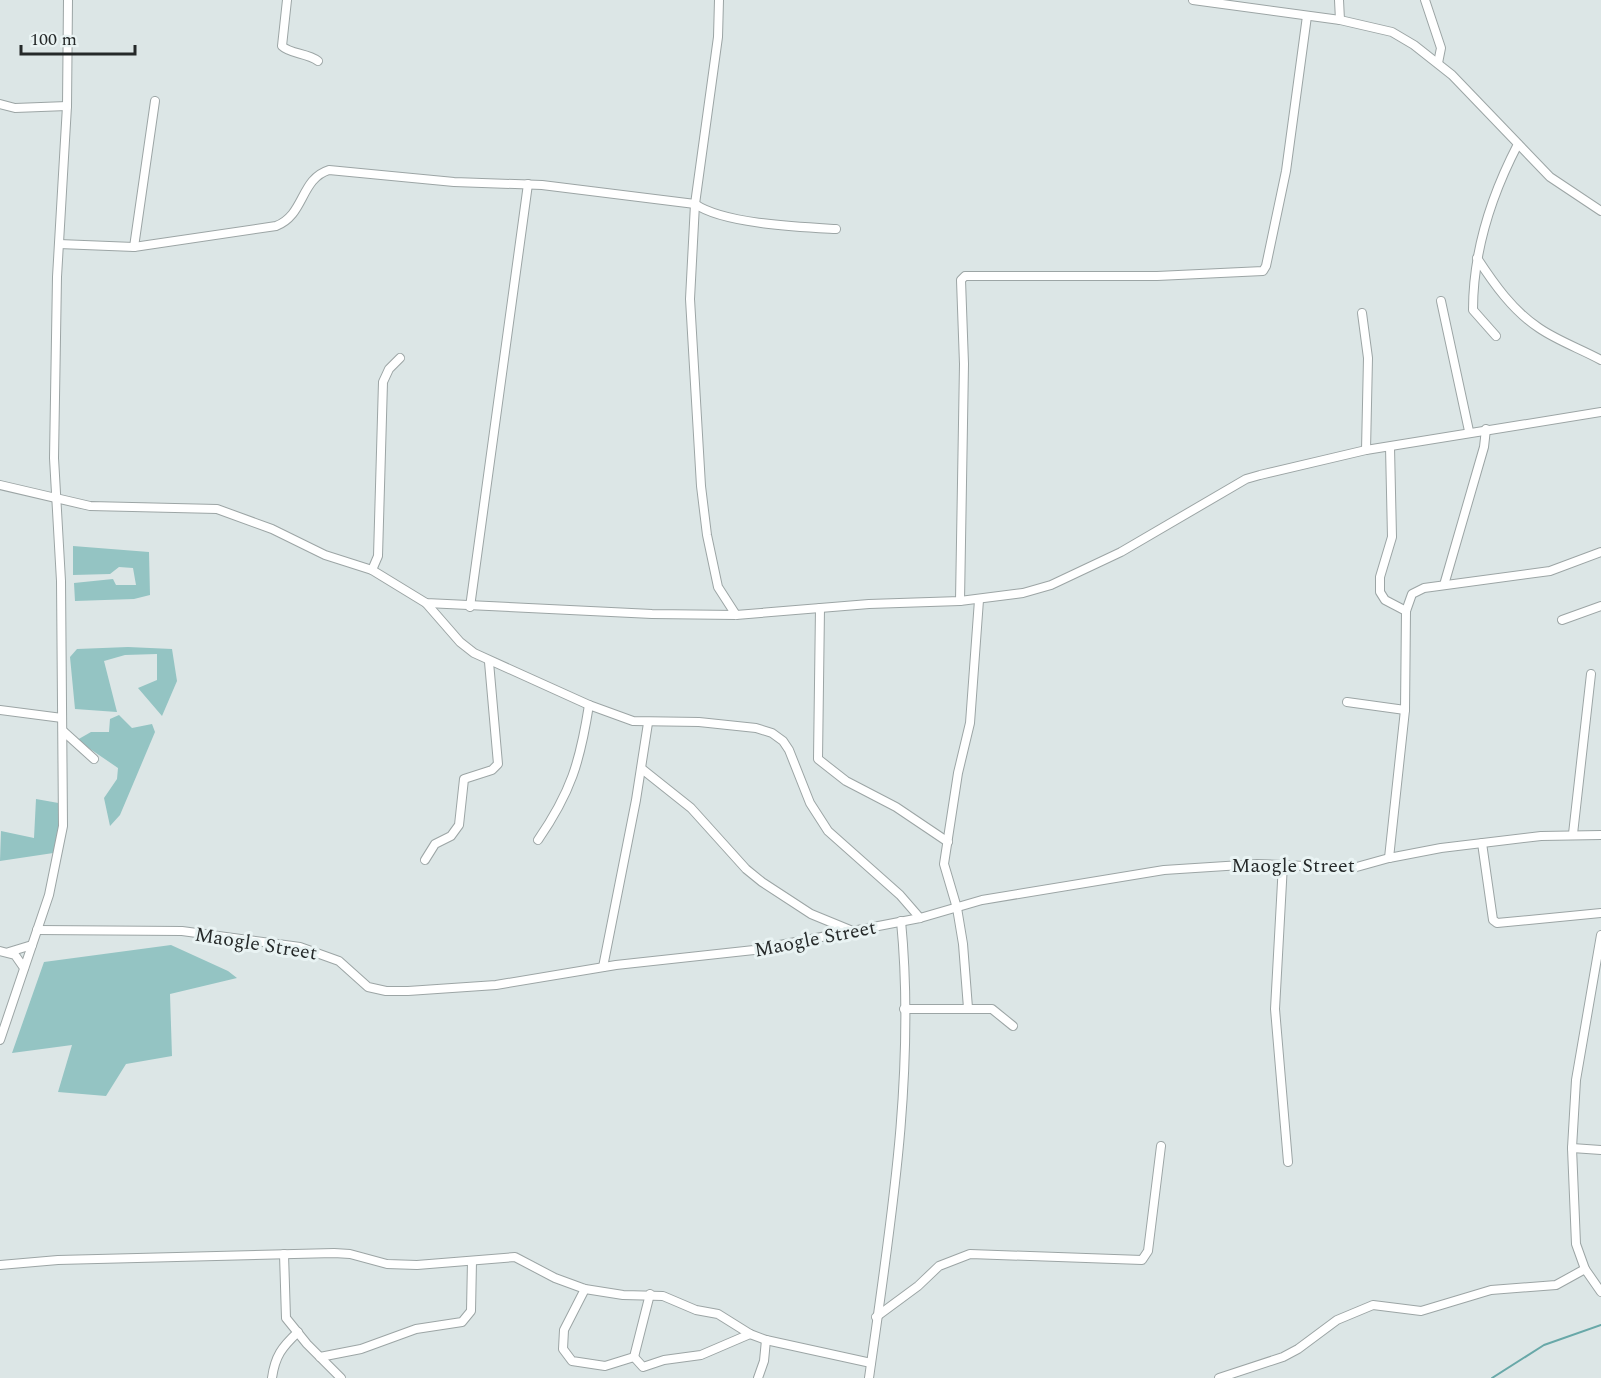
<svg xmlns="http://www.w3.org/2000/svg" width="1601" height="1378" font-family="Spectral,serif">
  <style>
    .green { fill: #94c4c3 }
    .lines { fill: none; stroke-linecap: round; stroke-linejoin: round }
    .stream { stroke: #68a8a8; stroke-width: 2 }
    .street-casing { stroke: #9ca5a5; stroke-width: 10 }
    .street { stroke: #fff; stroke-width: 8 }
    .labels { text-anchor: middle; stroke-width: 6; stroke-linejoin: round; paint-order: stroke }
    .street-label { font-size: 20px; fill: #252929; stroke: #e9f3f3 }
  </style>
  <rect width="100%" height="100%" fill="#dce6e6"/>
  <g class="green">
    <path d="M 73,546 L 149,552 L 150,595 L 134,599 L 75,601 L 74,583 L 113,579 L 116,585 L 136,585 L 133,568 L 119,567 L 110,574 L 73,575 Z"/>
    <path d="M 128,647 L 172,649 L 177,681 L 162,716 L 138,688 L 157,680 L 157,654 L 125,655 L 104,661 L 117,712 L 75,709 L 70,657 L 77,649 Z"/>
    <path d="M 119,715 L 132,728 L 152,724 L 155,732 L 120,815 L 110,826 L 104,798 L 117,779 L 118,768 L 77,740 L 91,732 L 109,732 L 110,719 Z"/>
    <path d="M 36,799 L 64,804 L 60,852 L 0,861 L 1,831 L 34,838 Z"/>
    <path d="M 171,945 L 228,971 L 237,978 L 170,994 L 172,1056 L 126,1064 L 106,1096 L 58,1092 L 72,1045 L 12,1053 L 44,962 Z"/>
  </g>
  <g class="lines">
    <path class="stream" d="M 1492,1378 L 1544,1345 L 1601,1325"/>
    <defs>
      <g id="street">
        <path d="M 287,0 L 282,46 C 290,54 307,53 318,61"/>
        <path d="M 719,0 L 718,37 L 695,204 L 690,299 L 701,486 L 707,535 L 718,587 L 736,615"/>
        <path d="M 1193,0 L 1340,20 L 1392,32 L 1414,45 L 1452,75 L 1550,177 L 1601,211"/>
        <path d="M 1339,0 L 1340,20"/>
        <path d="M 1425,0 L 1441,48 L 1438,63"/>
        <path d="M 0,104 L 15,108 L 67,106"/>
        <path d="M 59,244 L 134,247 L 276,226 C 305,215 300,179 329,170 L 454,182 L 542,185 L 695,204 C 724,224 800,227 836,229"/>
        <path d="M 134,247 L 155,101"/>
        <path d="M 1477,258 C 1494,284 1513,311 1539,328 C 1558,341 1581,349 1601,360"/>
        <path d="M 1441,301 L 1469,431"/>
        <path d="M 1362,313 L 1368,358 L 1366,450"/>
        <path d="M 1496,336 L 1473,310 C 1473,251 1491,196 1518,144"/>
        <path d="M 1390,447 L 1392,537 L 1380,577 L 1380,592 L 1385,600 L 1406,611"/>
        <path d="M 0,485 L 90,506 L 217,509 L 272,529 L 325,555 L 372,570 L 426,603 L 652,614 L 736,615 L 869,604 L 960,601 L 1023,593 L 1051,585 L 1121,552 L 1246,479 L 1260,475 L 1366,450 L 1601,412"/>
        <path d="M 372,570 L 378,556 L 383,382 L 389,369 L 400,358"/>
        <path d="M 1444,585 L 1484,447 L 1486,429"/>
        <path d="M 960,601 L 964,364 L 961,280 L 965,276 L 1157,276 L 1263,271 L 1266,266 L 1286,171 L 1307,16"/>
        <path d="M 426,603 L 460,642 L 474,653 L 589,705 L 633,721 L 699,722 L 756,728 L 772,733 L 783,741 L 789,750 L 810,803 L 828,831 L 900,895 L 920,918"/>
        <path d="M 470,607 L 528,184"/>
        <path d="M 820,608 L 818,759 L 846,781 L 896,807 L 948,842"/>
        <path d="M 1562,620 L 1601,606"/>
        <path d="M 1347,702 L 1405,710"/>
        <path d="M 0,710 L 62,718"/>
        <path d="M 63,731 L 94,759"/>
        <path d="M 642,769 L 691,808 L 746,869 L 762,882 L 811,914 L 850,930"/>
        <path d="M 1573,834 L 1591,674"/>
        <path d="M 538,840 C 571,792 580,762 589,705"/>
        <path d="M 1482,843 L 1493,920 L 1497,923 L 1601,913"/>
        <path d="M 1389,858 L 1405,710 L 1406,611 L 1412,594 L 1424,588 L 1550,571 L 1601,552"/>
        <path d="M 425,860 L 435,844 L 451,836 L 459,825 L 464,779 L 492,770 L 498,764 L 489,662"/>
        <path d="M 1283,864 L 1275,1009 L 1288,1162"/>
        <path d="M 37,930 L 182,931 L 300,947 L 339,961 L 368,987 L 386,991 L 408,991 L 496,985 L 616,965 L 754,950 L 920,918 L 982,900 L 1164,870 L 1257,864 L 1353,868 L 1389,858 L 1441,848 L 1541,836 L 1601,835"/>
        <path d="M 1601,935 L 1576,1080 L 1572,1148 L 1576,1244 L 1585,1269 L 1601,1292"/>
        <path d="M 0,951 L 15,955 L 24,968"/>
        <path d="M 9,952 L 32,945"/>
        <path d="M 603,967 L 636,800 L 648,723"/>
        <path d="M 968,1008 L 963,944 L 957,908 L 944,864 L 958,773 L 970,723 L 979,600"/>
        <path d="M 904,1009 L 992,1009 L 1013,1026"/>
        <path d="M 0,1040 L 49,895 L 63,826 L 61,581 L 54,458 L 57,277 L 67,106 L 68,0"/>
        <path d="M 1572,1148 L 1601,1150"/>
        <path d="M 284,1254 L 286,1318 L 307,1344 L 341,1378"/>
        <path d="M 0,1265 L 58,1260 L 334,1253 L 350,1254 L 387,1264 L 417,1265 L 515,1257 L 555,1278 L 585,1289 L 623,1295 L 663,1296 L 696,1310 L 718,1314 L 750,1334 L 766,1340 L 871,1363"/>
        <path d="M 585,1289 L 564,1330 L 563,1349 L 572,1361 L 605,1366 L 634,1357 L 650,1294"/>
        <path d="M 876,1317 L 918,1286 L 939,1266 L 970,1254 L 1142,1260 L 1148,1251 L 1161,1146"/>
        <path d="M 320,1357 L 361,1349 L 416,1329 L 462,1322 L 471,1311 L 472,1261"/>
        <path d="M 634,1357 L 643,1367 L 664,1360 L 701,1355 L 750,1334"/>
        <path d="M 272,1378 C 275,1356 282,1347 298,1332"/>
        <path d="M 758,1378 L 764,1361 L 766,1340"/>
        <path d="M 869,1378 C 890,1228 916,1073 901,921"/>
        <path d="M 1219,1378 L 1283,1357 L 1298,1349 L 1337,1320 L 1373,1305 L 1421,1311 L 1491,1290 L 1556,1285 L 1585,1269"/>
      </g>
    </defs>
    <use href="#street" class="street-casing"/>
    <use href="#street" class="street"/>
  </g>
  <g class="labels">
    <g class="street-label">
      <text x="1293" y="872">Maogle Street</text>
      <text transform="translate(815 938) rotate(-11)" y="7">Maogle Street</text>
      <text transform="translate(256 943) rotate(9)" y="7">Maogle Street</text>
    </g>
  </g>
  <path d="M21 45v9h114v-9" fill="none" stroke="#252929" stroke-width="3"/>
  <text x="30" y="45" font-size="18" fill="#252929" stroke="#e9f3f3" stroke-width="4.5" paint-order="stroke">100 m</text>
</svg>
